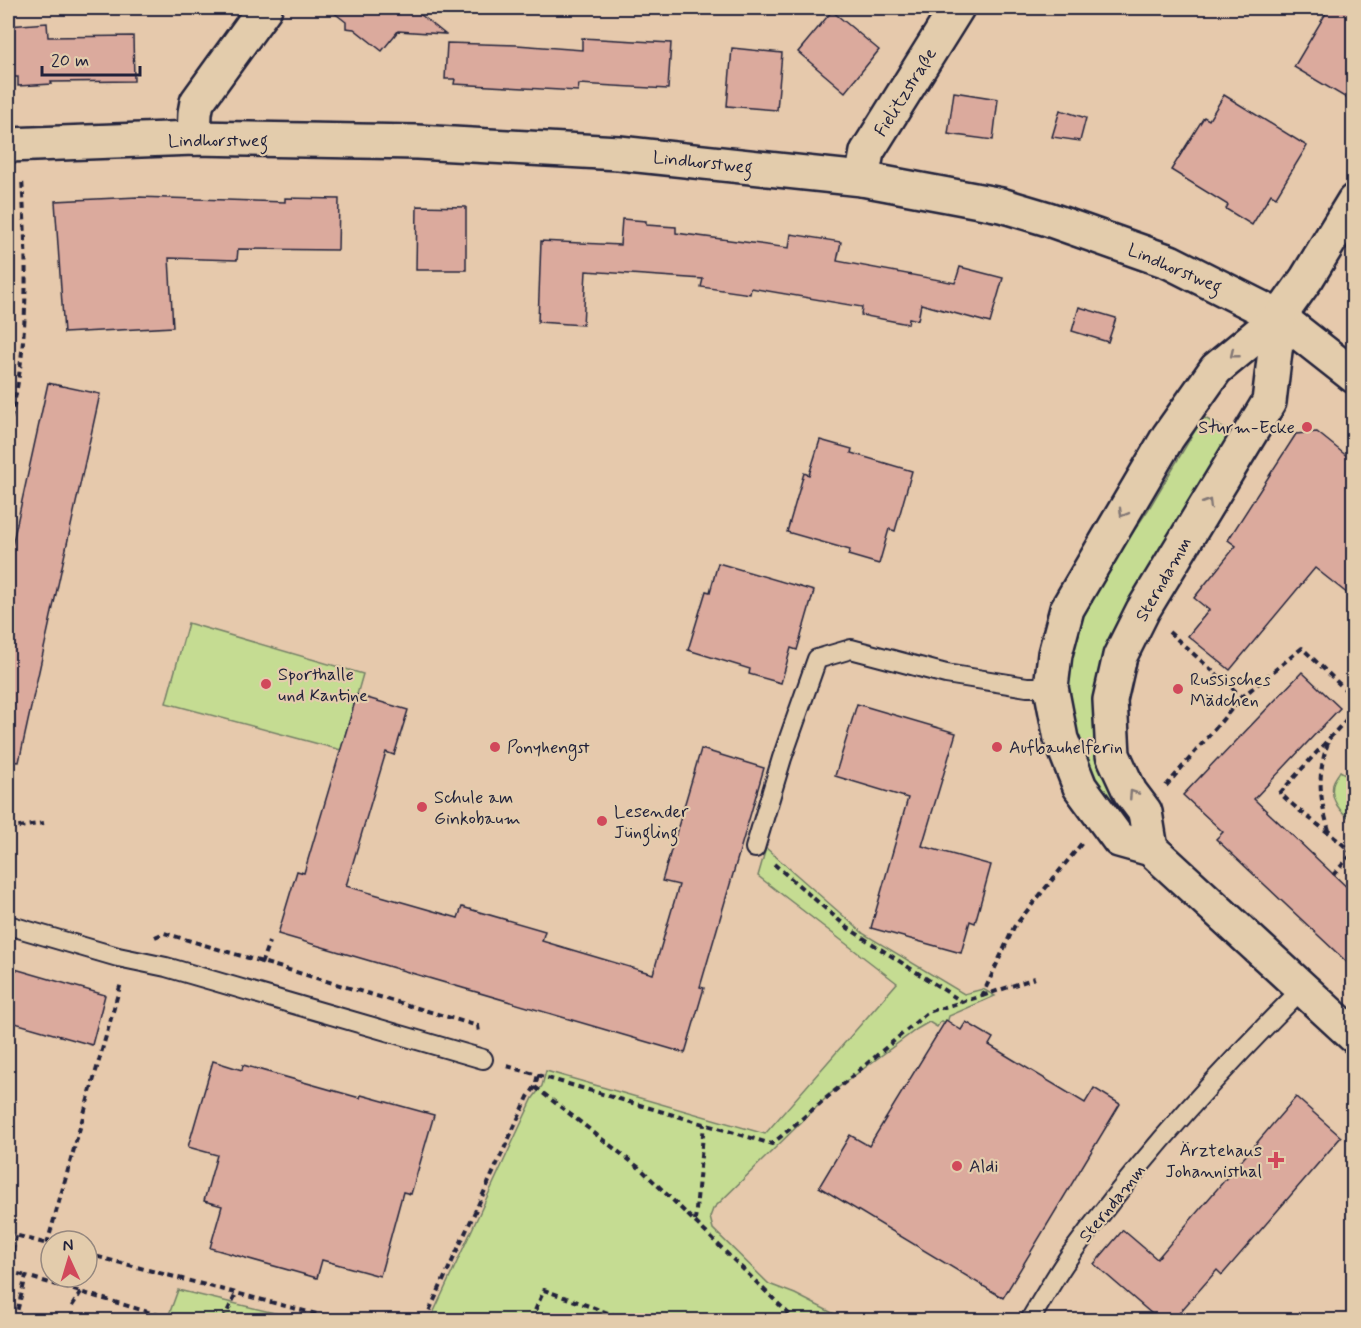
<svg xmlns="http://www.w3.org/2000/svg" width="1361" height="1328" font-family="Mynerve,sans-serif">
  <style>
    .green { fill: #c5dc92; stroke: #747f66; stroke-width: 1.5 }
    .building { fill: #dbaa9d; stroke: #22223b; stroke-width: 1.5 }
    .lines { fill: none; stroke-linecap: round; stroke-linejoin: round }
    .service-casing { stroke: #22223b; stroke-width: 22 }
    .minor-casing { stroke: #22223b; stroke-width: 38 }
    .tertiary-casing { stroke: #22223b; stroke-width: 38 }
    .path { stroke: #22223b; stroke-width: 4; stroke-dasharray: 6 4.5; stroke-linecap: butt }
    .service { stroke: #e3ccac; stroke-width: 18 }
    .minor { stroke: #e3ccac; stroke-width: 33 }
    .tertiary { stroke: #e3ccac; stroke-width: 33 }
    .oneway { stroke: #827774 }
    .poi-dot { fill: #d1495b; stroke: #e3ccac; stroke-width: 2 }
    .labels { text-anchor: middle; stroke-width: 4.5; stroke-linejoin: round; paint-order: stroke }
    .street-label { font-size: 18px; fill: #22223b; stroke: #e3ccac }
    .poi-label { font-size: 18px; fill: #22223b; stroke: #e3ccac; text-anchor: start }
  </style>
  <rect width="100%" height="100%" fill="#e6c9ac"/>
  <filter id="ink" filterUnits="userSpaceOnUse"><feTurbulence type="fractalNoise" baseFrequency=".0167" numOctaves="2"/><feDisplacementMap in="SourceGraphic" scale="12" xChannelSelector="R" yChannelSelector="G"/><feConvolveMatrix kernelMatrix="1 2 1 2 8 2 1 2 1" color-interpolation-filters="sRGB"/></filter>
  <g filter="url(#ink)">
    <g class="green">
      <path d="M 1203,417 L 1232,433 L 1121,619 L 1127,814 L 1119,821 L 1089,775 L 1070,730 L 1064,678 L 1073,628 L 1090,596 L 1148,510 Z"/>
      <path d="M 188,623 L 363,674 L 341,750 L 166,703 Z"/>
      <path d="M 1340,771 L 1353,779 L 1353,819 C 1340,814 1330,799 1333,784 C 1334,779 1338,775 1340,771 Z"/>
      <path d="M 766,848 L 864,934 L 964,994 L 983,989 L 995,996 L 949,1016 L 947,1023 L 941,1021 L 937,1027 L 929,1022 L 917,1029 L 831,1093 L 713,1209 L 710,1217 L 713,1229 L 769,1284 L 795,1294 L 846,1320 L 430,1320 L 533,1098 L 542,1086 L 546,1071 L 765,1134 L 897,983 L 758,876 Z"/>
      <path d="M 178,1290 L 304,1320 L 167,1320 Z"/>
    </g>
    <g class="building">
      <path d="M 328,8 L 418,8 L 415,10 L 445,34 L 398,31 L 382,51 L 354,29 L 346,28 L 346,22 Z"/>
      <path d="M 1329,8 L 1353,8 L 1353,102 L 1294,67 Z"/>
      <path d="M 832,11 L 879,50 L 845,92 L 798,52 Z"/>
      <path d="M 47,23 L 48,37 L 133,36 L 134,81 L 51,82 L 52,84 L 18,86 L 18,77 L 8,77 L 8,26 Z"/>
      <path d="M 582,38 L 671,43 L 668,89 L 579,84 L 578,91 L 454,84 L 455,79 L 445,79 L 447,43 L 517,45 L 582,50 Z"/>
      <path d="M 732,48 L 782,53 L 777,110 L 727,106 Z"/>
      <path d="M 954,92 L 998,99 L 993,140 L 948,134 Z"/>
      <path d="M 1224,95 L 1307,146 L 1276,197 L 1271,194 L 1252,225 L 1226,209 L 1228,205 L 1171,170 L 1204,117 L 1209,120 Z"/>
      <path d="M 1060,110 L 1086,118 L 1080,141 L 1052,137 Z"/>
      <path d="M 138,197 L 285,202 L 285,198 L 339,199 L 338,250 L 238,249 L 237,260 L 169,258 L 173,327 L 64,333 L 55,201 Z"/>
      <path d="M 417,206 L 466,207 L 466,270 L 416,270 Z"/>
      <path d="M 622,219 L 646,221 L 646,225 L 676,227 L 676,233 L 789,248 L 791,234 L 841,242 L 837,261 L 955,283 L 960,267 L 1003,278 L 990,323 L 921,304 L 918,320 L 909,318 L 908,324 L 861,315 L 862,307 L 751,288 L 750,294 L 701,287 L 703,279 L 586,271 L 583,325 L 538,322 L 541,241 L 620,245 Z"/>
      <path d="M 1079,307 L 1116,318 L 1108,342 L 1072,331 Z"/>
      <path d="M 48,383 L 100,394 L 19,762 L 8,761 L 8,564 Z"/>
      <path d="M 1317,432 L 1353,461 L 1353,598 L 1315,568 L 1230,670 L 1188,636 L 1209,610 L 1194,598 L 1236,546 L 1228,540 L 1296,434 Z"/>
      <path d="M 820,440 L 852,449 L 851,453 L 912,471 L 895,531 L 889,529 L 879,564 L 848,555 L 850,550 L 787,532 L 804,473 L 809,475 Z"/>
      <path d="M 718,563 L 814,591 L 797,650 L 791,648 L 781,683 L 749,674 L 750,669 L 688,650 L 706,591 L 710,592 Z"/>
      <path d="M 1302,672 L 1340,708 L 1254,799 L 1353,893 L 1353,968 L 1216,839 L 1223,832 L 1183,795 L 1218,758 L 1219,759 Z"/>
      <path d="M 357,695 L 408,710 L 394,755 L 386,752 L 346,886 L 458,918 L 462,907 L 545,931 L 542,941 L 653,974 L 679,885 L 662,881 L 701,749 L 764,768 L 700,987 L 704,988 L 685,1053 L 278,934 L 297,871 L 304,873 Z"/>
      <path d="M 857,704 L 956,733 L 922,846 L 991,865 L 975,923 L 970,921 L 961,953 L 871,928 L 908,798 L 835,776 Z"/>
      <path d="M 8,967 L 105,995 L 92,1045 L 8,1021 Z"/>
      <path d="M 946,1020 L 961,1030 L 966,1022 L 993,1038 L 989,1045 L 1085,1103 L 1094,1088 L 1120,1104 L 1003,1298 L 819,1187 L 850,1135 L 869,1146 Z"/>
      <path d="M 213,1061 L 242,1070 L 243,1065 L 360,1098 L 361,1095 L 434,1115 L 411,1194 L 403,1192 L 380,1276 L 322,1260 L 317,1278 L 210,1248 L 222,1206 L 204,1201 L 217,1155 L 188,1147 Z"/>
      <path d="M 1296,1097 L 1341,1137 L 1222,1275 L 1217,1270 L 1173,1320 L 1159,1320 L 1094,1264 L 1123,1230 L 1157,1259 Z"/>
    </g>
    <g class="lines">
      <defs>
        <g id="service">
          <path d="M 755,848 L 782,758 L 817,659 L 851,649 L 946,674 L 1027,687 L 1051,687"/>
          <path d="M 8,925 L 118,957 L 166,967 L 483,1059"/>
          <path d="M 1030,1320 C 1043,1298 1056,1275 1071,1254 C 1140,1159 1220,1071 1303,988"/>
        </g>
        <g id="minor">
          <path d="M 194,138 L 195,113 L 197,102 L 265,8"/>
          <path d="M 8,145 L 194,138 L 417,142 L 619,153 L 862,179 L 1001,205 L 1048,219 L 1170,262 L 1279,317 L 1354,376"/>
          <path d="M 862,179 L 867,152 L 957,8"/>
        </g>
        <g id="tertiary">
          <path d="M 1354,201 L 1307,278 L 1279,317 L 1216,369 L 1168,437 L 1067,609 L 1055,654 L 1051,687 L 1061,739 L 1080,787 L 1119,840 L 1151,849 L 1354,1036"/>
          <path d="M 1151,849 L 1145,812 L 1130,792 L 1113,755 L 1110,700 L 1120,656 L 1143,610 L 1269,402 L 1279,317"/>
        </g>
      </defs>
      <use href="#service" class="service-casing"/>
      <use href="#minor" class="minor-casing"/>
      <use href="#tertiary" class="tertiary-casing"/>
      <g class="path">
        <path d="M 8,429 C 30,347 27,262 22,179"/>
        <path d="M 1169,632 L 1242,697"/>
        <path d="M 1354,711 L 1280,793 C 1303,816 1331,832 1354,855"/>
        <path d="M 1328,743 C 1316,776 1320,800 1330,834"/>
        <path d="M 1166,786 L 1242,697 L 1302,648 L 1354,698"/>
        <path d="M 8,829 L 44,823"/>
        <path d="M 774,864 L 848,928 L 961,1001"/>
        <path d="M 1333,875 L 1352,854"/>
        <path d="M 155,937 L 164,933 L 478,1026 L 479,1032"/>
        <path d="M 261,964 L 269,942"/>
        <path d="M 982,996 L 1035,978"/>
        <path d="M 507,1066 L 772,1144 L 928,1012 L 982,996 L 1014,927 L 1082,843"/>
        <path d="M 535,1087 L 642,1170 L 795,1320"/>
        <path d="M 695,1221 L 704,1124"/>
        <path d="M 8,1233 L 51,1245"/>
        <path d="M 47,1244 L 121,983"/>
        <path d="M 87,1254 L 339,1320"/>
        <path d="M 8,1271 L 26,1276"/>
        <path d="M 8,1272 L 16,1236"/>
        <path d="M 72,1306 L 81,1292"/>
        <path d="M 15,1320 L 26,1276 L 162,1316"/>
        <path d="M 160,1320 L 162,1316 L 176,1320"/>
        <path d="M 223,1320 L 236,1294"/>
        <path d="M 425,1320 L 528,1097 L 535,1087 L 538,1074"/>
        <path d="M 531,1320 L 544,1290 L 628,1320"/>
      </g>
      <use href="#service" class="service"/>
      <use href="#minor" class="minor"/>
      <use href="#tertiary" class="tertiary"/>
    </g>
    <defs><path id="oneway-chevron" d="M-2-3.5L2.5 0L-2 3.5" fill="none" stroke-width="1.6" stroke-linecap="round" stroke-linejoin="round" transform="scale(1.5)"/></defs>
    <g class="oneway">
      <use href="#oneway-chevron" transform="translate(1234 354) rotate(141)"/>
      <use href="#oneway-chevron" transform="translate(1208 503) rotate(-59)"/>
      <use href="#oneway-chevron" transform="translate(1123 513) rotate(120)"/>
      <use href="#oneway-chevron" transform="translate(1133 794) rotate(-123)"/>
    </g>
  </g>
  <g class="poi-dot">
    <circle cx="1307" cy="427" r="6"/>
    <circle cx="266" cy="684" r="6"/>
    <circle cx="1178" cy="689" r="6"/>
    <circle cx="495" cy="747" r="6"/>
    <circle cx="997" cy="747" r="6"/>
    <circle cx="422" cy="807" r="6"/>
    <circle cx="602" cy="821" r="6"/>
    <path d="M1273 1151h6v6h6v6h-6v6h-6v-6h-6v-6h6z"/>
    <circle cx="957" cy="1166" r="6"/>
  </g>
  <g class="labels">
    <g class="street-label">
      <text transform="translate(905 92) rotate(-58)" y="6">Fielitzstraße</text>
      <text x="218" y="146">Lindhorstweg</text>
      <text transform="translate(703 162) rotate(6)" y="6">Lindhorstweg</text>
      <text transform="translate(1175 268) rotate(23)" y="6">Lindhorstweg</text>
      <text transform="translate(1163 579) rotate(-60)" y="6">Sterndamm</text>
      <text transform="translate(1112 1203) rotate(-51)" y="6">Sterndamm</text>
    </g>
    <g class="poi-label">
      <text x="1295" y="433" text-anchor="end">Sturm-Ecke</text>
      <text x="278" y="680">Sporthalle<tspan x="278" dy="21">und Kantine</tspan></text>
      <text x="1190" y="685">Russisches<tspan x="1190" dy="21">Mädchen</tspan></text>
      <text x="507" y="753">Ponyhengst</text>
      <text x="1009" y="753">Aufbauhelferin</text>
      <text x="434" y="803">Schule am<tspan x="434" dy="21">Ginkobaum</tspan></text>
      <text x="614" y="817">Lesender<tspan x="614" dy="21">Jüngling</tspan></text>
      <text x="1262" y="1156" text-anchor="end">Ärztehaus<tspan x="1262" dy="21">Johannisthal</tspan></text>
      <text x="969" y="1172">Aldi</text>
    </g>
  </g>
  <rect width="1361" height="1328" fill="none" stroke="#e3ccac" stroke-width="30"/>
  <rect x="15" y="15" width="1331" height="1298" fill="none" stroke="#22223b" stroke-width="2" filter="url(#ink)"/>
  <g transform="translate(69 1259) rotate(356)"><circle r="28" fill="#e3ccac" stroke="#96887f" stroke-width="1.5"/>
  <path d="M0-4.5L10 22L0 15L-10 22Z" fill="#d1495b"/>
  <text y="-9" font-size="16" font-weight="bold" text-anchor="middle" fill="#22223b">N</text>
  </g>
  <path d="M42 66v9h98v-9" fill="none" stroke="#22223b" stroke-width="3"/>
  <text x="51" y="66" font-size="18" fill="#22223b" stroke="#e3ccac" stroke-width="4.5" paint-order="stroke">20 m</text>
</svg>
